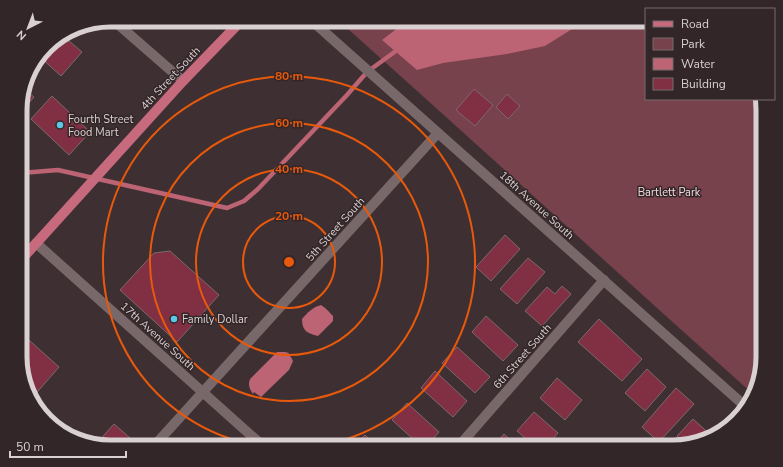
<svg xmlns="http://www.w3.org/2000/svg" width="783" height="467" font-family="'Nunito Sans',sans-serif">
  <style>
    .green { fill: #78424c }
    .water { fill: #bc6374 }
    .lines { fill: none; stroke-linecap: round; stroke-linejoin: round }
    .stream { stroke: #bc6374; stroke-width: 4.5 }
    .building { fill: #812f42; stroke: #7a6a6c }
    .minor { stroke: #78686a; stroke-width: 10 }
    .major { stroke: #c76a7e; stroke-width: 10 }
    .ring { fill: none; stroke: #e8590c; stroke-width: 2 }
    .poi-dot { fill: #5bc8e6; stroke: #332628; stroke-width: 1.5 }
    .labels { text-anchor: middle; stroke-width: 3; stroke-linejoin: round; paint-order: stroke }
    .street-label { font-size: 11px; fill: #d9d0d1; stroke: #332628 }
    .poi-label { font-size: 11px; fill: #d9d0d1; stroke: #332628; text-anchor: start }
    .park-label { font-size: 11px; fill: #f3dadd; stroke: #332628 }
    .rim { fill: none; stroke: #d9d0d1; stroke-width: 5 }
    .centre { fill: #e8590c; stroke: #332628; stroke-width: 2 }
    .ring-label { font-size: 12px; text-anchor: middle; font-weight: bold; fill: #e8590c; stroke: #332628; stroke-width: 3; stroke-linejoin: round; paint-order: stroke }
  </style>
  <rect width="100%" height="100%" fill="#3e3032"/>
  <path class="green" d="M 338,20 L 646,20 L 646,99 L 761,99 L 763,104 L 763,363 L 753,394 C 614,270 477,144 338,20 Z"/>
  <g class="water">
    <path d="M 408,20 L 584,20 L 580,24 L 545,46 L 507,54 L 443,63 L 417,70 L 382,40 Z"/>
    <path d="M 321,305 C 327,309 329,312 333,316 L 333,321 L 318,336 C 307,333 302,331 302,319 C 308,312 313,307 321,305 Z"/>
    <path d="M 277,352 L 285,352 L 289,353 L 288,355 L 291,357 L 293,361 L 289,370 L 261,397 L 254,392 L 253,394 C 249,388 248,385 250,379 Z"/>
  </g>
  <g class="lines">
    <path class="stream" d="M 21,173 L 58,170 L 227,208 L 244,201 L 258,189 L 347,95 L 367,72 L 400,48"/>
  </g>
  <g class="building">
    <path d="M 62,35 L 82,52 L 61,76 L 41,58 Z"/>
    <path d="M 24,89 L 34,97 L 23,110 L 21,107 L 21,98 Z"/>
    <path d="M 474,89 L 493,105 L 475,126 L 456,110 Z"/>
    <path d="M 507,94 L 520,106 L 508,119 L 496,107 Z"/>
    <path d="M 52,96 L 90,132 L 69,155 L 31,119 Z"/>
    <path d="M 505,235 L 520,249 L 491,281 L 476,267 Z"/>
    <path d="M 170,251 L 219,295 L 177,342 L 120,290 L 154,253 Z"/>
    <path d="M 528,258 L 545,272 L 517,304 L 500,289 Z"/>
    <path d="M 562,286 L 571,294 L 542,326 L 525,311 L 547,287 L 555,294 Z"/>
    <path d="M 486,316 L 518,345 L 503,361 L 472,332 Z"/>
    <path d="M 599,319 L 642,359 L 622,381 L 578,342 Z"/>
    <path d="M 21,333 L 59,367 L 32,398 L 21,369 Z"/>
    <path d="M 457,347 L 490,377 L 475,393 L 442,363 Z"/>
    <path d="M 647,369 L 666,387 L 645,411 L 625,393 Z"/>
    <path d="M 435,371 L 467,401 L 453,417 L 421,388 Z"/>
    <path d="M 557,378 L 582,400 L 565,420 L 540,398 Z"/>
    <path d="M 676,388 L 694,404 L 659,442 L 642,427 Z"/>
    <path d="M 407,403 L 439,432 L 426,447 L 422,447 L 392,420 Z"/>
    <path d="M 534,412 L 558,433 L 546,447 L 535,447 L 517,431 Z"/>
    <path d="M 693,419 L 713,437 L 687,445 L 677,436 Z"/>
    <path d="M 114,424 L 137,444 L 135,447 L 109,447 L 97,443 Z"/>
    <path d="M 504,434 L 518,447 L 493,447 Z"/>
    <path d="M 365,435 L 378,447 L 353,447 Z"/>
  </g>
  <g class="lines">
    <g class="minor">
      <path d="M 113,20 L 183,81"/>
      <path d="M 311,20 L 746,407"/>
      <path d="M 36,243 L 264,447"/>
      <path d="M 153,447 L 438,133"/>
      <path d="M 458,447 L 604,280"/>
    </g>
    <path class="major" d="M 21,260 L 183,81 L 242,20"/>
  </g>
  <g class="ring">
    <circle cx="289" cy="262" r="46"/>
    <circle cx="289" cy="262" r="93"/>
    <circle cx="289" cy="262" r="139"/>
    <path d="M268 447A186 186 0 1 1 310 447"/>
  </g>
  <g class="poi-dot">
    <circle cx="60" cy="125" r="4"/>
    <circle cx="174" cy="319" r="4"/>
  </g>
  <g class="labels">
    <g class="street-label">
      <text transform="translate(170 78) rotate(-47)" y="4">4th Street South</text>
      <text transform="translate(537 205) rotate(42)" y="4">18th Avenue South</text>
      <text transform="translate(335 229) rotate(-48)" y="4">5th Street South</text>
      <text transform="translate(158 336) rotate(42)" y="4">17th Avenue South</text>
      <text transform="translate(522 356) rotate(-49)" y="4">6th Street South</text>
    </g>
    <g class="poi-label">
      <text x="68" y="123">Fourth Street<tspan x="68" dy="13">Food Mart</tspan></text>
      <text x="182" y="323">Family Dollar</text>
    </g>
    <g class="park-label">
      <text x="669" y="196">Bartlett Park</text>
    </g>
  </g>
  <path d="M0 0H783V467H0ZM110 27H673A83 83 0 0 1 756 110V357A83 83 0 0 1 673 440H110A83 83 0 0 1 27 357V110A83 83 0 0 1 110 27Z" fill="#332628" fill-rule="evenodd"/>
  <path class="rim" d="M110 27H673A83 83 0 0 1 756 110V357A83 83 0 0 1 673 440H110A83 83 0 0 1 27 357V110A83 83 0 0 1 110 27Z"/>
  <circle cx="289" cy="262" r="6" class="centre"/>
  <g class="ring-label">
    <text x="289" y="80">80 m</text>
    <text x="289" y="127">60 m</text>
    <text x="289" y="173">40 m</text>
    <text x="289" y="220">20 m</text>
  </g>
  <rect x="645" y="8" width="130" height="92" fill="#332628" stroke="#756a6c"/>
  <rect x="653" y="21" width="20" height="6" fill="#c76a7e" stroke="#756a6c"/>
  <text x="681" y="28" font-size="12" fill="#d9d0d1">Road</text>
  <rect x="653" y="38" width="20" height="12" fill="#78424c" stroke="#756a6c"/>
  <text x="681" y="48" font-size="12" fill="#d9d0d1">Park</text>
  <rect x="653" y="58" width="20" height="12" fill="#bc6374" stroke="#756a6c"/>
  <text x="681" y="68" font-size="12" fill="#d9d0d1">Water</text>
  <rect x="653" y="78" width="20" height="12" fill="#812f42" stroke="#756a6c"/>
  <text x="681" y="88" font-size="12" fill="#d9d0d1">Building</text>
  <g transform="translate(28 28) rotate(222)" stroke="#332628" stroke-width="3" paint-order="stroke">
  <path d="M0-3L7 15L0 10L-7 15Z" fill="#d9d0d1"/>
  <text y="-6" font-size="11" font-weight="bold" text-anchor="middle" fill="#d9d0d1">N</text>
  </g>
  <path d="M10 451v6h116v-6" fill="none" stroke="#d9d0d1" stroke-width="2"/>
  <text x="16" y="451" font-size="12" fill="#d9d0d1" stroke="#332628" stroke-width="3" paint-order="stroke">50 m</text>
</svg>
